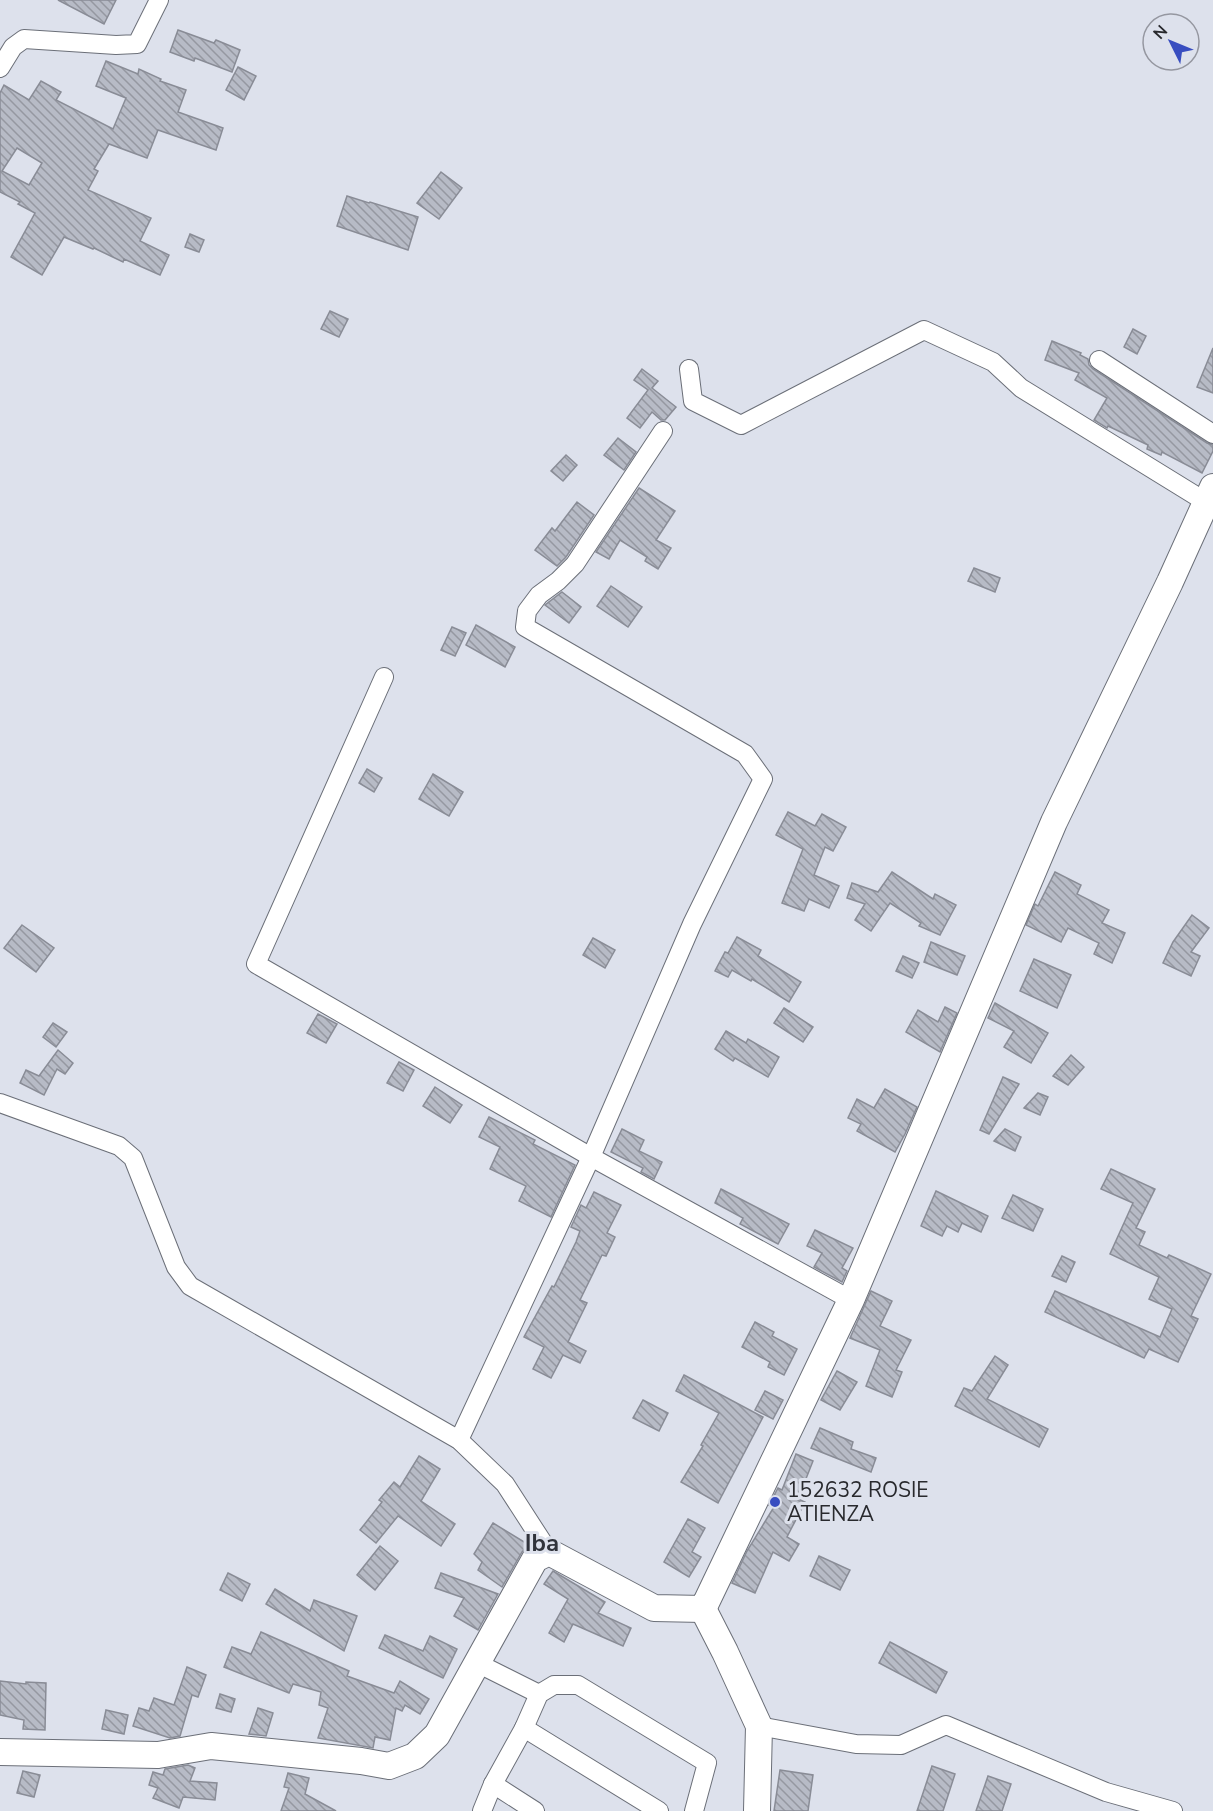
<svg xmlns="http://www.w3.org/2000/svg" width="1213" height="1811" font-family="'Nunito Sans',sans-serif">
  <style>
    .building { fill: url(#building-back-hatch); stroke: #898c96; stroke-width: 1.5; fill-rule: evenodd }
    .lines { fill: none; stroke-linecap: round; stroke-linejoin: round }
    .street-casing { stroke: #6b6f78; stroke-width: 20 }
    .secondary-casing { stroke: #6b6f78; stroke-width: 28 }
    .street { stroke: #fff; stroke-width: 18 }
    .secondary { stroke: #fff; stroke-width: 26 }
    .poi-dot { fill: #384dc0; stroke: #dde1ec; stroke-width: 2 }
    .labels { text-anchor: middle; stroke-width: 6; stroke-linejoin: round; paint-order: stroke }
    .poi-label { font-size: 21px; fill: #28292d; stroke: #dde1ec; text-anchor: start }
    .quarter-label { font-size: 24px; font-weight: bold; fill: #30333b; stroke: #dde1ec }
  </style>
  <defs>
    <pattern id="building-back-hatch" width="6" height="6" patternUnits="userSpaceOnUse" patternTransform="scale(1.5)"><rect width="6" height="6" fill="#b7bbc6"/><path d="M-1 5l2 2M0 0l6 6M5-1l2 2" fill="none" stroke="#9598a1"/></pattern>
  </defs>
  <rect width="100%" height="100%" fill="#dde1ec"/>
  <g class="building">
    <path d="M 58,0 L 116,0 L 104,24 Z"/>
    <path d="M 178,30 L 214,43 L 216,40 L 240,50 L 232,72 L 195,58 L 194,61 L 170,52 Z"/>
    <path d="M 106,61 L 138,74 L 139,69 L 161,79 L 160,81 L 186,90 L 178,112 L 223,128 L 216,150 L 158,130 L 147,158 L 109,144 L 94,169 L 98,171 L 88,190 L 151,218 L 140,241 L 169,255 L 160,275 L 124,259 L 123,262 L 94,248 L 93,249 L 64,237 L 42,275 L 11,257 L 35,213 L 18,204 L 20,202 L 0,192 L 0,93 L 4,85 L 29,100 L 41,81 L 61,92 L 56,100 L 113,129 L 126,98 L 96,86 ZM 17,148 L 42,163 L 29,185 L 2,171 Z"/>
    <path d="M 238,67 L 256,76 L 244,100 L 226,90 Z"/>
    <path d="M 441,172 L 462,188 L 439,219 L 417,203 Z"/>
    <path d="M 347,196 L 369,203 L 370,202 L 418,217 L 408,250 L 337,226 Z"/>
    <path d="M 190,234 L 204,240 L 199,252 L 185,247 Z"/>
    <path d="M 330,311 L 348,319 L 339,337 L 321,329 Z"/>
    <path d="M 1133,329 L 1146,336 L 1137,354 L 1124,347 Z"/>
    <path d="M 1052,341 L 1081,353 L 1080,355 L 1088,359 L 1089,365 L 1093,369 L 1207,443 L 1213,445 L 1213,451 L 1202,473 L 1162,452 L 1161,455 L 1147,449 L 1148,445 L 1108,426 L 1107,428 L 1094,420 L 1107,398 L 1075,380 L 1079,373 L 1045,360 Z"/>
    <path d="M 1213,348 L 1213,393 L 1197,387 Z"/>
    <path d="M 642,369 L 658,381 L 652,388 L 676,407 L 665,420 L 661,420 L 652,412 L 640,428 L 627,418 L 648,390 L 634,380 Z"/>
    <path d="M 618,438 L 636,452 L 624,470 L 604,455 Z"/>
    <path d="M 566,455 L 577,465 L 563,481 L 551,471 Z"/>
    <path d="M 639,488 L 675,511 L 656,540 L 671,548 L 658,569 L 645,561 L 647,557 L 620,540 L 609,559 L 596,552 Z"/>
    <path d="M 577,502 L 594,515 L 566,557 L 557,566 L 535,550 L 552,528 L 555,531 Z"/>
    <path d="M 974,568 L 1000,578 L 995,592 L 968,581 Z"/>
    <path d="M 611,586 L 642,607 L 628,627 L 597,606 Z"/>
    <path d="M 562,592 L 581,607 L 569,623 L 545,605 Z"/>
    <path d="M 476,625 L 515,647 L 505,667 L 466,645 Z"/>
    <path d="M 452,627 L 466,633 L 455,656 L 441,650 Z"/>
    <path d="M 367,769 L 382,778 L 374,792 L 359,783 Z"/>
    <path d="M 433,774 L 463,792 L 449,816 L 419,799 Z"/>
    <path d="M 788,812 L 815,826 L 822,814 L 846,827 L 833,851 L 825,847 L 814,875 L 839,886 L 829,908 L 809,899 L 804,911 L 782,903 L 803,849 L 776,835 Z"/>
    <path d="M 892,872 L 933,899 L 935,894 L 956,905 L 940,935 L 919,926 L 921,923 L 890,903 L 871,931 L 855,920 L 865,904 L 847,898 L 852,883 L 878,892 Z"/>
    <path d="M 1055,872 L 1081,885 L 1077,894 L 1109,910 L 1102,923 L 1125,933 L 1112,963 L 1094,954 L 1099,943 L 1068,928 L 1061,942 L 1026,925 L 1035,904 L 1038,906 Z"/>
    <path d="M 1192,915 L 1209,928 L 1191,952 L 1200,956 L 1191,976 L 1163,963 L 1173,942 Z"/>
    <path d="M 22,925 L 54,948 L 36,972 L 4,948 Z"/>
    <path d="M 737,937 L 761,950 L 758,956 L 801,982 L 789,1002 L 752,979 L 751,981 L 732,970 L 728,977 L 715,971 L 725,952 L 728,953 Z"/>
    <path d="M 593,938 L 615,950 L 605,968 L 583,955 Z"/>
    <path d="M 931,942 L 965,956 L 957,975 L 924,962 Z"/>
    <path d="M 903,956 L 919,963 L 912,978 L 896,971 Z"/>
    <path d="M 1034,959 L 1071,975 L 1057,1008 L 1020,991 Z"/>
    <path d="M 995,1003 L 1048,1033 L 1031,1063 L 1004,1047 L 1014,1031 L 988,1018 Z"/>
    <path d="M 945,1007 L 957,1013 L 940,1052 L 906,1032 L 918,1010 L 938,1022 Z"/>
    <path d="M 784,1008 L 813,1027 L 803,1042 L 774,1023 Z"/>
    <path d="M 318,1014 L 337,1024 L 326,1043 L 307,1033 Z"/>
    <path d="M 53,1023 L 67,1032 L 56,1047 L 43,1037 Z"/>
    <path d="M 726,1031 L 746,1043 L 748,1039 L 779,1057 L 768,1077 L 735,1058 L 733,1061 L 715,1049 Z"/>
    <path d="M 58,1050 L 73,1063 L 65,1074 L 57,1069 L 44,1095 L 20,1083 L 26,1070 L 39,1076 Z"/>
    <path d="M 1071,1055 L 1084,1067 L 1068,1085 L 1053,1076 Z"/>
    <path d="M 399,1062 L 414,1070 L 403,1091 L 387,1083 Z"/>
    <path d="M 1003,1077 L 1019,1084 L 989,1134 L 980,1130 Z"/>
    <path d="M 435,1087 L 462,1105 L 450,1123 L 423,1106 Z"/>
    <path d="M 885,1089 L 917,1107 L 905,1134 L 895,1152 L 857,1131 L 861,1124 L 848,1118 L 857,1099 L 874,1108 Z"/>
    <path d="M 1038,1093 L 1048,1097 L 1040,1115 L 1024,1108 Z"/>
    <path d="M 489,1117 L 535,1140 L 533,1144 L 575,1165 L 551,1217 L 519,1201 L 526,1186 L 490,1169 L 500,1147 L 479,1137 Z"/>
    <path d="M 622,1129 L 644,1140 L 639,1151 L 662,1162 L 654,1179 L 641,1172 L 643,1168 L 611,1152 Z"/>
    <path d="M 1005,1129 L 1021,1137 L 1015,1151 L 994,1141 Z"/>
    <path d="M 1111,1169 L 1155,1189 L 1136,1228 L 1145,1232 L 1139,1245 L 1167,1258 L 1169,1255 L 1211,1274 L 1191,1316 L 1198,1319 L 1178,1362 L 1149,1349 L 1144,1358 L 1045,1312 L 1055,1291 L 1160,1337 L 1172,1309 L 1149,1299 L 1159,1277 L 1110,1254 L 1133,1203 L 1101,1189 Z"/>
    <path d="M 721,1189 L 789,1224 L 778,1244 L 740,1224 L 743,1218 L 715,1203 Z"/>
    <path d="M 936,1191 L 988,1216 L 981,1232 L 962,1223 L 958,1232 L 947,1226 L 942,1236 L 921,1226 Z"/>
    <path d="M 594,1192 L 621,1205 L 607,1233 L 615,1237 L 606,1256 L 602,1255 L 580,1300 L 587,1303 L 568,1342 L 586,1351 L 580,1363 L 563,1355 L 551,1378 L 533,1369 L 544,1347 L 524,1337 L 552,1286 L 554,1287 L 576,1242 L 580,1231 L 571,1227 L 581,1205 L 586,1208 Z"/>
    <path d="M 1013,1195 L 1043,1209 L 1033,1231 L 1002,1218 Z"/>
    <path d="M 815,1230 L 853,1248 L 842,1268 L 847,1271 L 842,1282 L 814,1267 L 822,1253 L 807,1246 Z"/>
    <path d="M 1062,1256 L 1075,1262 L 1066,1282 L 1052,1276 Z"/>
    <path d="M 871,1291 L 892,1301 L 880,1326 L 911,1340 L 896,1370 L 902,1372 L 892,1397 L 866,1386 L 880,1350 L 850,1338 Z"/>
    <path d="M 755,1322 L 774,1332 L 772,1336 L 797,1349 L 784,1375 L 768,1367 L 770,1362 L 742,1347 Z"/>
    <path d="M 995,1356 L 1008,1365 L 987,1399 L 1048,1429 L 1039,1447 L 955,1406 L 964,1388 L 972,1391 Z"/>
    <path d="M 837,1371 L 857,1382 L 840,1410 L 821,1400 Z"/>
    <path d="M 684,1375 L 763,1417 L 718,1503 L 681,1482 L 703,1446 L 701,1445 L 719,1413 L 676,1391 Z"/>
    <path d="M 765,1391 L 783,1400 L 773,1419 L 755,1410 Z"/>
    <path d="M 643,1400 L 668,1413 L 659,1431 L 633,1418 Z"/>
    <path d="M 820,1428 L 853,1442 L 851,1449 L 876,1458 L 871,1472 L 811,1448 Z"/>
    <path d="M 796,1454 L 813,1461 L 798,1499 L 805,1502 L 787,1537 L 799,1544 L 789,1561 L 773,1552 L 755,1593 L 732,1583 L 747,1551 L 774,1507 L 769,1505 L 778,1488 L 782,1490 Z"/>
    <path d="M 419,1456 L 440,1469 L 421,1501 L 455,1524 L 441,1546 L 398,1516 L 376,1543 L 360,1530 L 382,1502 L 379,1500 L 394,1482 L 400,1487 Z"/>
    <path d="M 688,1519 L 705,1528 L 692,1552 L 701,1557 L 689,1577 L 664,1562 Z"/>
    <path d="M 493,1523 L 529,1545 L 522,1552 L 502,1587 L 478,1570 L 482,1562 L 474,1554 Z"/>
    <path d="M 380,1546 L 398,1561 L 375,1590 L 357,1575 Z"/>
    <path d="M 819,1556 L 850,1570 L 840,1590 L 810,1576 Z"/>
    <path d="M 553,1571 L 605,1602 L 598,1613 L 631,1628 L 623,1646 L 573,1624 L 564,1642 L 549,1633 L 568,1599 L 544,1584 Z"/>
    <path d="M 228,1573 L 250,1584 L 242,1601 L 220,1590 Z"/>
    <path d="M 441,1573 L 498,1594 L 478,1630 L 454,1616 L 464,1598 L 435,1588 Z"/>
    <path d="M 275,1589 L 310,1611 L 314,1600 L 357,1616 L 344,1651 L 266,1604 Z"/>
    <path d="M 261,1632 L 349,1671 L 347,1676 L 394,1693 L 400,1681 L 429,1699 L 420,1714 L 405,1705 L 402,1711 L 396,1708 L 390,1740 L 375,1737 L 373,1748 L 318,1738 L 328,1708 L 319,1705 L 321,1692 L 293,1684 L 289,1693 L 224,1667 L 232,1647 L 251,1654 Z"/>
    <path d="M 385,1635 L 423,1651 L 430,1636 L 457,1649 L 443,1678 L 379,1648 Z"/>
    <path d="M 890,1642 L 947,1672 L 936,1693 L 879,1663 Z"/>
    <path d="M 187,1667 L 206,1675 L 198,1697 L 192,1695 L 180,1736 L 170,1738 L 133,1726 L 139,1708 L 149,1711 L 154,1698 L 174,1705 Z"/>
    <path d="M 0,1681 L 26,1684 L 26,1682 L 46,1683 L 45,1730 L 23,1729 L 24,1720 L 0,1715 Z"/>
    <path d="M 220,1694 L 235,1699 L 231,1712 L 216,1708 Z"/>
    <path d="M 258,1708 L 273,1713 L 266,1736 L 249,1734 Z"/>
    <path d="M 106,1710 L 128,1715 L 124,1734 L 102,1729 Z"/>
    <path d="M 188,1765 L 195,1768 L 190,1781 L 217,1783 L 215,1800 L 183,1797 L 179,1808 L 153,1798 L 158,1788 L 149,1785 L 153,1772 L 163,1775 L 165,1769 Z"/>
    <path d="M 932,1766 L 955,1774 L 943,1811 L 917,1811 Z"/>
    <path d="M 780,1770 L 813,1775 L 808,1811 L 774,1811 Z"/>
    <path d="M 23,1771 L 40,1775 L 34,1797 L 17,1793 Z"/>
    <path d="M 288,1773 L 309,1778 L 305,1794 L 336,1811 L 281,1811 L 289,1788 L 284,1787 Z"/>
    <path d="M 988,1776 L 1011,1784 L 1002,1811 L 976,1811 Z"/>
  </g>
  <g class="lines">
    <defs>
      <g id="street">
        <path d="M 0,68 L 13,47 L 24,39 L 116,45 L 137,44 L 159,0"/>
        <path d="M 1099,360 L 1213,434"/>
        <path d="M 689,369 L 693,401 L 741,425 L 924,330 L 993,362 L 1021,388 L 1206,502 L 1213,505"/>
        <path d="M 384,677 L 256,964 L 591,1157 L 851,1300"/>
        <path d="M 0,1103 L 119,1146 L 133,1158 L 176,1267 L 190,1286 L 459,1440 L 505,1484 L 549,1552"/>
        <path d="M 459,1440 L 591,1157 L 692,924 L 763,779 L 745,754 L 525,627 L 527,611 L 539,595 L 558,581 L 575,564 L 663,431"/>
        <path d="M 477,1663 L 539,1694"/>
        <path d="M 759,1726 L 856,1744 L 901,1745 L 946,1725 L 1106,1792 L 1173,1811"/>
        <path d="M 524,1728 L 659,1811"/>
        <path d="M 493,1784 L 535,1811"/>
        <path d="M 482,1811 L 493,1784 L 524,1728 L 539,1694 L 554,1685 L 578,1685 L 707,1763 L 694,1811"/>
      </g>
      <g id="secondary">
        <path d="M 703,1609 L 725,1652 L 759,1726 L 757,1811"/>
        <path d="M 0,1752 L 158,1755 L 211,1746 L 361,1761 L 389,1766 L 415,1756 L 437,1735 L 535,1559 L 549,1552 L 654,1608 L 703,1609 L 851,1300 L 1054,822 L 1170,582 L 1213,487"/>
      </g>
    </defs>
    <use href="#street" class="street-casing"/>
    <use href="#secondary" class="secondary-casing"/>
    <use href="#street" class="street"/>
    <use href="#secondary" class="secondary"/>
  </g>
  <circle class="poi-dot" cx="775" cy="1502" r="6"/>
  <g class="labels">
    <g class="poi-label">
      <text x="787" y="1497">152632 ROSIE<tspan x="787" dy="24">ATIENZA</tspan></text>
    </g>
    <g class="quarter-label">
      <text x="542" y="1551">Iba</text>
    </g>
  </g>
  <g transform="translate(1171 42) rotate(313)"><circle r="28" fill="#dde1ec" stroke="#9597a0" stroke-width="1.5"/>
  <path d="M0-4.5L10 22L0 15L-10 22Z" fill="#384dc0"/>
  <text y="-9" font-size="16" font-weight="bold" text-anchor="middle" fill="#28292d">N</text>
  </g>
</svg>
